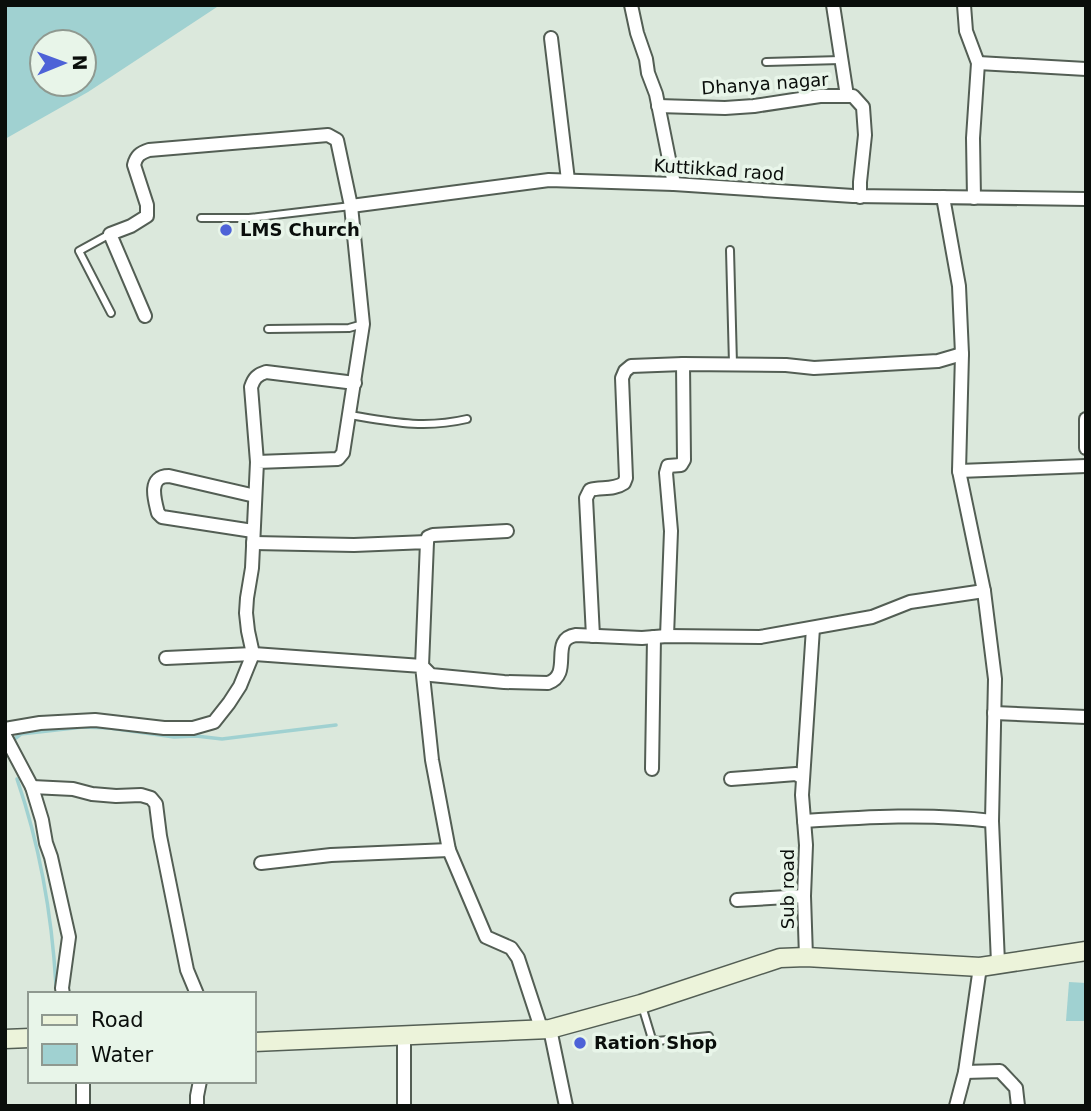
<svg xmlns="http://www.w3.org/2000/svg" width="1091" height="1111" font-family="'DejaVu Sans',sans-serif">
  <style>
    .water { fill: #a0d1d1; fill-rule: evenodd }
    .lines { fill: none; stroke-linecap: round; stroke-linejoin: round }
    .stream { stroke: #a0d1d1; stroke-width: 3.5 }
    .service-casing { stroke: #535e54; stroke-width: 10 }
    .minor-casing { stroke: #535e54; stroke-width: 16 }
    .secondary-casing { stroke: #535e54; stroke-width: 21 }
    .service { stroke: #fff; stroke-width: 6 }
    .minor { stroke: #fff; stroke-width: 12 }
    .secondary { stroke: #ecf3da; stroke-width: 18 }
    .poi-dot { fill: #4d62d7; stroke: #e8f5e9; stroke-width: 2.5 }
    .labels { text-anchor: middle; stroke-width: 7; stroke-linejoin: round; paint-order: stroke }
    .street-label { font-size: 18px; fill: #0a0e0b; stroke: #e8f5e9 }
    .poi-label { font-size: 18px; font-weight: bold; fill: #0a0e0b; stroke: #e8f5e9; text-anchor: start }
  </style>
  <rect width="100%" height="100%" fill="#dbe8dc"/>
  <g class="water">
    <path d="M 5,5 L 220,5 L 88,92 L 5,139 ZM 42,42 L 84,42 L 84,84 L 42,84 Z"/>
    <path d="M 1069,982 L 1086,983 L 1086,1021 L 1066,1021 Z"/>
  </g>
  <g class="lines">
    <g class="stream">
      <path d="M 12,741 L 21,734 L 83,727 L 109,728 L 174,737 L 196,736 L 222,739 L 336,725"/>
      <path d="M 17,779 C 40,846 52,916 56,986"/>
    </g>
    <defs>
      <g id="service">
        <path d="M 766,62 L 841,60"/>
        <path d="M 201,218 L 249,218 L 351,206"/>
        <path d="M 110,234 L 79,251 L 111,313"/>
        <path d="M 730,250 L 733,364"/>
        <path d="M 268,329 L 349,328 L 363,324"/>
        <path d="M 350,415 C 392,422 424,429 467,419"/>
        <path d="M 642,1006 L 652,1039 L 657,1041 L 709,1036"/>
      </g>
      <g id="minor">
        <path d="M 631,5 L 637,33 L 646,59 L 648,73 L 656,94 L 674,184"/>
        <path d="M 833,5 L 847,96"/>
        <path d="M 964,5 L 966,31 L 978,63 L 973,138 L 974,198"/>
        <path d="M 551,38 L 568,180"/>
        <path d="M 978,63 L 1086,69"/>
        <path d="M 658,106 L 725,108 L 754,106 L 820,96 L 853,96 L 863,107 L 865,135 L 860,182 L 860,197"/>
        <path d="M 943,197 L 959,286 L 962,354 L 959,471 L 984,591 L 995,679 L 992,821 L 998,963"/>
        <path d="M 351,206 L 549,180 L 674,184 L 853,196 L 1086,199"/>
        <path d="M 1086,419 L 1086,448"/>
        <path d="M 257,462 L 251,387 C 254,378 257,375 266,372 L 355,383"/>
        <path d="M 959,471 L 1086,466"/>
        <path d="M 253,531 L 162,517 L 158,513 C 154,498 148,476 169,476 L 255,496"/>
        <path d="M 427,542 L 428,537 L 433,535 L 507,531"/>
        <path d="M 253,543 L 354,545 L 427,542 L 422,666 L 431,675 L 504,682 L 548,683 C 574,674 548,639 576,635 L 642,638 L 667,636 L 760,637 L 872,617 L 910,602 L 984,591"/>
        <path d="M 593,636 L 586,498 L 590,490 C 601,487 614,490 624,483 L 626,478 L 622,378 L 625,371 L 631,366 L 683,364"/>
        <path d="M 667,636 L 671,531 L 666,473 L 668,466 L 681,465 L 684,460 L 683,364 L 786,365 L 814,368 L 938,361 L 962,354"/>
        <path d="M 166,658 L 253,654 L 422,666 L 432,760 L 449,850 L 486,937 L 511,948 L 518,958 L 541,1028"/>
        <path d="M 994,713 L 1086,717"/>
        <path d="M 5,729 L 40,723 L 95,720 L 164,728 L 193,728 L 214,722 L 229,703 L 240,686 L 253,654 L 248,631 L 246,613 L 247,598 L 252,568 L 257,462 L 338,459 L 343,453 L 363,324 L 351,206 L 337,140 L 328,135 L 149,150 C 140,153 136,156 134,165 L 147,205 L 147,216 L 131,226 L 110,234 L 145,316"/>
        <path d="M 5,736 L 32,787 L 42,820 L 46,843 L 51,857 L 69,937 L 62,988 L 63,994"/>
        <path d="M 652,769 L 654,637"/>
        <path d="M 731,779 L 796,774 L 803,778"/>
        <path d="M 32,787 L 73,789 L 92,794 L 116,796 L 141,795 L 151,798 L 156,804 L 160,836 L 187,970 L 197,994"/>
        <path d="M 804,821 C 866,817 930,813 992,821"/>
        <path d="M 261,863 L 331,855 L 449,850"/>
        <path d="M 737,900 L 804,896"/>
        <path d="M 806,957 L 804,896 L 806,845 L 802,795 L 813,628"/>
        <path d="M 550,1029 L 566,1106"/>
        <path d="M 404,1036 L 404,1106"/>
        <path d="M 965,1072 L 1000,1071 L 1016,1088 L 1018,1106"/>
        <path d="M 83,1081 L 83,1106"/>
        <path d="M 197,1106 L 197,1096 L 200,1081"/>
        <path d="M 956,1106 L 965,1072 L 980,967"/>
      </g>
      <g id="secondary">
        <path d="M 5,1039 L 30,1038"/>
        <path d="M 254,1042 L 550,1029 L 641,1004 L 780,958 L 806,957 L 980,967 L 1086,951"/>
      </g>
    </defs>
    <use href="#service" class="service-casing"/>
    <use href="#minor" class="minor-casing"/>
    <use href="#secondary" class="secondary-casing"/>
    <use href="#service" class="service"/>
    <use href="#minor" class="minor"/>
    <use href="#secondary" class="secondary"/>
  </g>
  <g class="poi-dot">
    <circle cx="226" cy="230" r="7"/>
    <circle cx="580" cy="1043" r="7"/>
  </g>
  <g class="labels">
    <g class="street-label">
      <text transform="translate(765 84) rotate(-4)" y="6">Dhanya nagar</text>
      <text transform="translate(719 170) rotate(4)" y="6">Kuttikkad raod</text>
      <text transform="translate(788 889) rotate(-90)" y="6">Sub road</text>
    </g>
    <g class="poi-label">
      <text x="240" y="236">LMS Church</text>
      <text x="594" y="1049">Ration Shop</text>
    </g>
  </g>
  <rect width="1091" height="1111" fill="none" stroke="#0a0e0b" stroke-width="14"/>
  <rect x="28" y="992" width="228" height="91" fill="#e8f5e9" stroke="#8f9990" stroke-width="2"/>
  <rect x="42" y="1015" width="35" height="10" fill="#ecf3da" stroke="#8f9990" stroke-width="2"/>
  <text x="91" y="1027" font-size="21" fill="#0a0e0b">Road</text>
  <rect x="42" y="1044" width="35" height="21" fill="#a0d1d1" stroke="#8f9990" stroke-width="2"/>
  <text x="91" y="1062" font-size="21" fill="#0a0e0b">Water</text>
  <g transform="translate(63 63) rotate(89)"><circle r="33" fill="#e8f5e9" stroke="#8f9990" stroke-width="2"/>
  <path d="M0-5L12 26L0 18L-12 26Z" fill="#4d62d7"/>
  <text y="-10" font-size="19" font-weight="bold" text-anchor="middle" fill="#0a0e0b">N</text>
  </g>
</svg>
